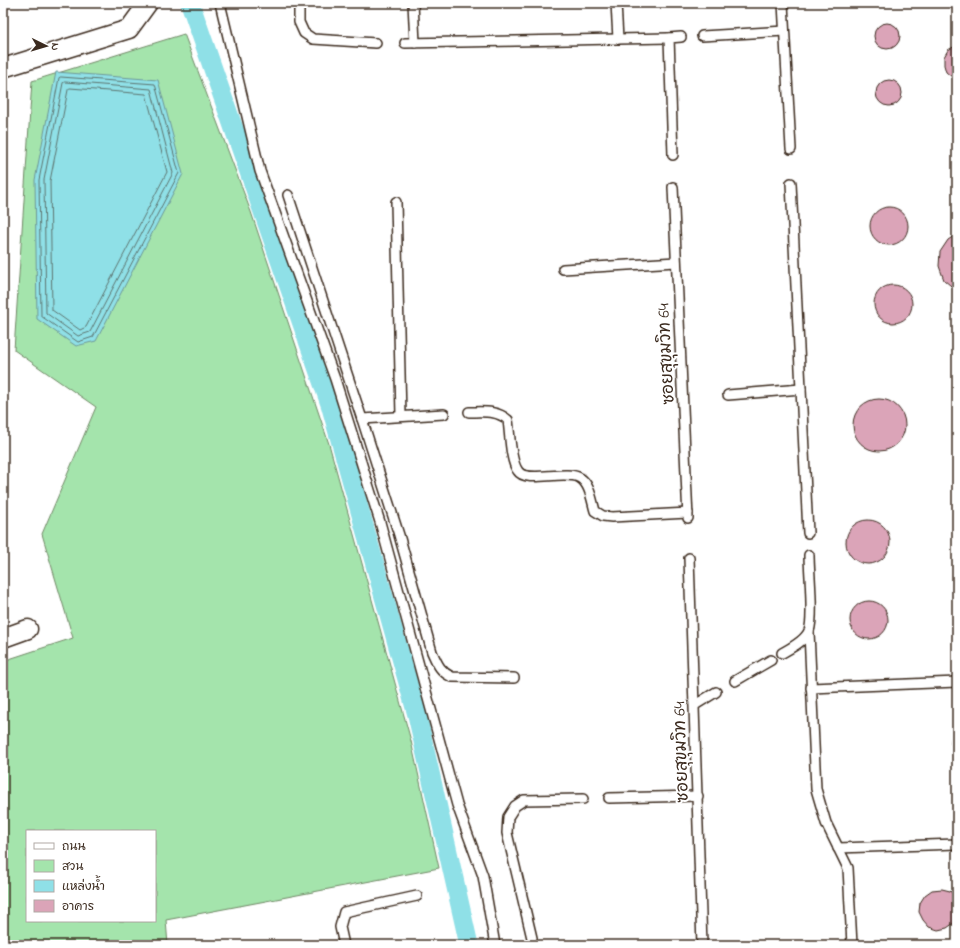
<svg xmlns="http://www.w3.org/2000/svg" width="960" height="948" font-family="'Indie Flower','Playpen Sans Thai',sans-serif">
  <style>
    .green { fill: #a4e4ac; stroke: #708765; fill-rule: evenodd }
    .water { fill: #8fe0e7; stroke: #6d9797 }
    .lines { fill: none; stroke-linecap: round; stroke-linejoin: round }
    .shore { stroke: #5d736e; stroke-width: 1 }
    .canal { stroke: #8fe0e7; stroke-width: 19 }
    .building { fill: #dba4b8; stroke: #3b2a1e }
    .lane-casing { stroke: #3b2a1e; stroke-width: 12 }
    .street-casing { stroke: #3b2a1e; stroke-width: 21 }
    .lane { stroke: #fff; stroke-width: 9 }
    .street { stroke: #fff; stroke-width: 18 }
    .labels { text-anchor: middle; stroke-width: 4; stroke-linejoin: round; paint-order: stroke }
    .street-label { font-size: 17px; fill: #3b2a1e; stroke: #fff }
  </style>
  <rect width="100%" height="100%" fill="#fff"/>
  <filter id="ink" filterUnits="userSpaceOnUse"><feTurbulence type="fractalNoise" baseFrequency=".025" numOctaves="2"/><feDisplacementMap in="SourceGraphic" scale="8" xChannelSelector="R" yChannelSelector="G"/><feConvolveMatrix kernelMatrix="1 2 1 2 8 2 1 2 1" color-interpolation-filters="sRGB"/></filter>
  <g filter="url(#ink)">
    <path class="green" d="M 184,34 L 251,212 L 329,444 L 411,741 L 439,868 L 166,920 L 168,945 L 3,945 L 3,661 L 73,638 L 42,534 L 96,407 L 14,350 L 32,81 ZM 27,831 L 155,831 L 155,921 L 27,921 Z"/>
    <path class="water" d="M 56,72 L 158,80 L 183,174 L 96,341 L 76,346 L 37,319 L 35,180 Z"/>
    <g class="lines">
      <g class="shore">
        <path d="M 61,77 L 155,84 L 179,173 L 93,337 L 78,342 L 41,316 L 39,180 L 59,78 Z"/>
        <path d="M 65,82 L 151,89 L 173,173 L 90,332 L 78,336 L 46,313 L 44,180 L 63,83 Z"/>
        <path d="M 70,88 L 146,94 L 167,172 L 86,327 L 80,330 L 52,310 L 50,181 L 68,90 Z"/>
      </g>
      <path class="canal" d="M 190,3 L 330,404 L 417,715 L 469,945"/>
    </g>
    <g class="building">
      <circle cx="887" cy="36" r="13"/>
      <path d="M 957,45 L 957,79 L 952,77 L 946,72 L 944,65 L 944,57 L 948,50 Z"/>
      <circle cx="889" cy="93" r="13"/>
      <circle cx="889" cy="226" r="19"/>
      <path d="M 957,234 L 957,291 L 944,280 L 939,266 L 940,252 L 948,240 Z"/>
      <circle cx="893" cy="304" r="19"/>
      <circle cx="879" cy="425" r="26"/>
      <circle cx="868" cy="542" r="22"/>
      <circle cx="869" cy="620" r="19"/>
      <path d="M 957,724 L 957,755 L 954,753 L 951,743 L 952,733 Z"/>
      <path d="M 942,889 L 950,891 L 957,898 L 957,919 L 954,923 L 947,928 L 938,930 L 929,927 L 923,920 L 919,912 L 920,903 L 925,895 L 932,890 Z"/>
    </g>
    <g class="lines">
      <defs>
        <g id="lane">
          <path d="M 220,3 L 260,171 L 335,379 L 380,522 L 457,805 L 483,876 L 495,945"/>
          <path d="M 299,3 L 299,22 L 304,33 L 313,39 L 376,43"/>
          <path d="M 413,3 L 415,43"/>
          <path d="M 616,3 L 618,39"/>
          <path d="M 783,3 L 791,149"/>
          <path d="M 702,36 L 784,31"/>
          <path d="M 405,43 L 669,38"/>
          <path d="M 673,155 L 669,38 L 681,37"/>
          <path d="M 791,183 L 808,533"/>
          <path d="M 673,187 L 688,518"/>
          <path d="M 288,195 L 362,419 L 444,414"/>
          <path d="M 396,202 L 401,416"/>
          <path d="M 563,269 L 676,262"/>
          <path d="M 728,395 L 801,389"/>
          <path d="M 469,412 C 483,412 497,410 508,420 C 510,433 510,461 518,471 C 526,484 566,469 580,478 C 590,484 592,501 595,511 L 603,516 L 612,517 L 688,513"/>
          <path d="M 362,419 L 399,535 L 432,652 C 437,663 440,672 452,677 L 514,678"/>
          <path d="M 689,558 L 702,945"/>
          <path d="M 809,632 L 816,789 L 826,823 L 848,868 L 852,945"/>
          <path d="M 782,653 C 791,648 805,641 809,631 C 814,617 809,572 809,555"/>
          <path d="M 735,681 L 771,660"/>
          <path d="M 811,688 L 957,682"/>
          <path d="M 695,705 L 716,692"/>
          <path d="M 609,798 L 698,796"/>
          <path d="M 838,848 L 957,844"/>
          <path d="M 532,938 L 507,833 L 508,817 L 515,806 L 524,800 L 583,799"/>
          <path d="M 344,945 L 340,927 L 344,912 L 417,896"/>
        </g>
        <g id="street">
          <path d="M 3,68 L 129,29 L 148,3"/>
          <path d="M 3,638 L 28,629"/>
        </g>
      </defs>
      <use href="#lane" class="lane-casing"/>
      <use href="#street" class="street-casing"/>
      <use href="#lane" class="lane"/>
      <use href="#street" class="street"/>
    </g>
  </g>
  <g class="labels">
    <g class="street-label">
      <text transform="translate(665 354) rotate(-93)" y="6">ซอยสุขุมวิท 64</text>
      <text transform="translate(680 752) rotate(-92)" y="6">ซอยสุขุมวิท 64</text>
    </g>
  </g>
  <rect width="960" height="948" fill="none" stroke="#fff" stroke-width="16"/>
  <rect x="8" y="8" width="944" height="932" fill="none" stroke="#3b2a1e" stroke-width="1.5" filter="url(#ink)"/>
  <rect x="26" y="830" width="130" height="92" fill="#ffffff" stroke="#b1aaa5"/>
  <rect x="34" y="843" width="20" height="6" fill="#ffffff" stroke="#b1aaa5"/>
  <text x="62" y="850" font-size="12" fill="#3b2a1e">ถนน</text>
  <rect x="34" y="860" width="20" height="12" fill="#a4e4ac" stroke="#b1aaa5"/>
  <text x="62" y="870" font-size="12" fill="#3b2a1e">สวน</text>
  <rect x="34" y="880" width="20" height="12" fill="#8fe0e7" stroke="#b1aaa5"/>
  <text x="62" y="890" font-size="12" fill="#3b2a1e">แหล่งน้ำ</text>
  <rect x="34" y="900" width="20" height="12" fill="#dba4b8" stroke="#b1aaa5"/>
  <text x="62" y="910" font-size="12" fill="#3b2a1e">อาคาร</text>
  <g transform="translate(46 46) rotate(95)" stroke="#ffffff" stroke-width="3" paint-order="stroke">
  <path d="M0-3L7 15L0 10L-7 15Z" fill="#3b2a1e"/>
  <text y="-6" font-size="11" font-weight="bold" text-anchor="middle" fill="#3b2a1e">N</text>
  </g>
</svg>
